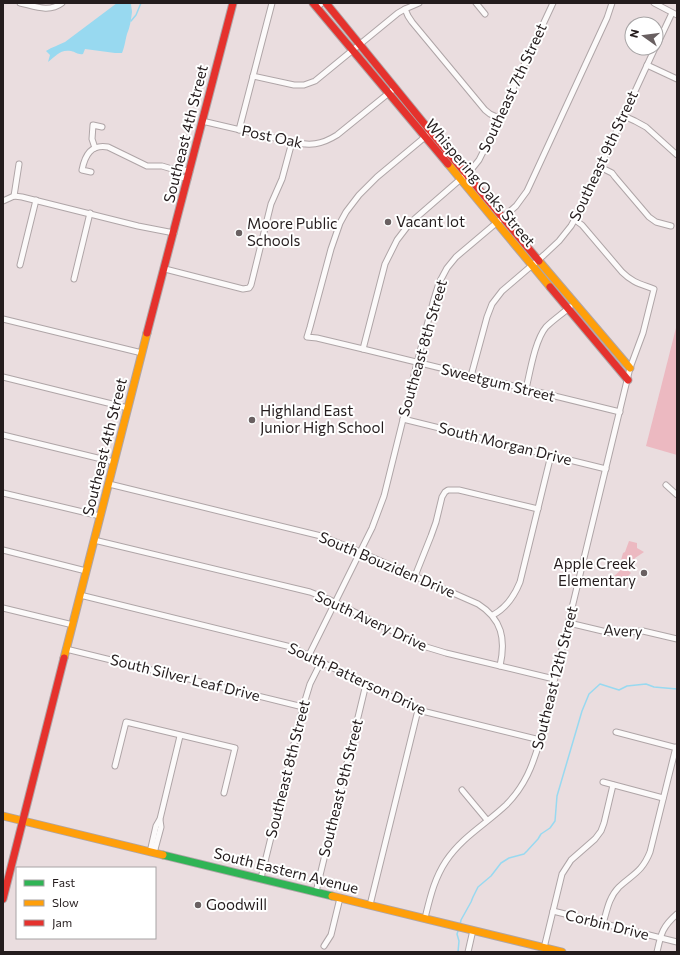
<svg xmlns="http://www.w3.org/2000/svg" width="680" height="955" font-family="Commissioner,sans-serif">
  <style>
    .green { fill: #ecb9c1 }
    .water { fill: #98d9f0 }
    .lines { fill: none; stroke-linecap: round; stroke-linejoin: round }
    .stream { stroke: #98d9f0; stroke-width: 1.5 }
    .street-casing { stroke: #afa5a7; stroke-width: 7 }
    .fast-casing { stroke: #afa5a7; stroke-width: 9 }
    .slow-casing { stroke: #afa5a7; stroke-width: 9 }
    .jam-casing { stroke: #afa5a7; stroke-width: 9 }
    .street { stroke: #fcfafa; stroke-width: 5 }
    .fast { stroke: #30b455; stroke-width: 7 }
    .slow { stroke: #ff9f0a; stroke-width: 7 }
    .jam { stroke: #e5322d; stroke-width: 7 }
    .poi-dot { fill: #696061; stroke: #fff; stroke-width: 1.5 }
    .labels { text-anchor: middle; stroke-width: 4; stroke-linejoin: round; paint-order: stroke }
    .street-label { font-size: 15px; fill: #241c1d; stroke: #fff }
    .poi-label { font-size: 15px; fill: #241c1d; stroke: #fff; text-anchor: start }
  </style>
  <rect width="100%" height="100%" fill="#eadddf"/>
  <g class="green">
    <path d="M 677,324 L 677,455 L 646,446 Z"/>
    <path d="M 629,541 L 637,543 L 637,548 L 644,552 L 635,558 L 632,563 L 624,563 L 621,560 L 623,553 L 625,552 Z"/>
    <path d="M 624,567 L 631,573 L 620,584 L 613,577 Z"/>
  </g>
  <path class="water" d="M 117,3 L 131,3 C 131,7 132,9 132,12 C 131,20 130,27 127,34 C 125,41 125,46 122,53 L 115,53 L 85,49 L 83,54 C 78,55 76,52 71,51 C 60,49 56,56 48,62 L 50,55 L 46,51 C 52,47 59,45 65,42 Z"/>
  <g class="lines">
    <g class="stream">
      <path d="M 131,21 L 136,15 L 141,3"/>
      <path d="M 460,925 L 461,920 L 471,902 L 473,897 L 478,887 L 491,876 L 501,863 L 509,858 L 524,854 L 527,851 L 538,839 L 541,834 L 550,828 L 555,821 L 557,796 L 582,711 L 589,694 L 600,684 L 619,690 L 627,686 L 646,684 L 654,687 L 677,689"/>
      <path d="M 458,952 L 459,941 L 457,934 L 459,928"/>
    </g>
    <defs>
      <g id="street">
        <path d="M 20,3 C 34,6 49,13 62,3"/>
        <path d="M 476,3 L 485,14"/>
        <path d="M 654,3 L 677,15"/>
        <path d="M 317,7 L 322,3"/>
        <path d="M 405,9 L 408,16 L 412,22 L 485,110 L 490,114 L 499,118"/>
        <path d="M 656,47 L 672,13"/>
        <path d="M 647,65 L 677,79"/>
        <path d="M 253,76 L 294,85 L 304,85 L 315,81 L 398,13 L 405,9 L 419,3"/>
        <path d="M 624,116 L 635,121 L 646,127 L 677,155"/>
        <path d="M 202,121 L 292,142 C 310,146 321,145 337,135 L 395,88"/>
        <path d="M 239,130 L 272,3"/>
        <path d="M 431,132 L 377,177 L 359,195 L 346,212 L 340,223 L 331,249 L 310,327 L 307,337 L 317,338 L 363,349 L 620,412"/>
        <path d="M 95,148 L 92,139 L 93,125 L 102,127"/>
        <path d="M 600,167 L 612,173 L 615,177 L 649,217 L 656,222 L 671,226"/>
        <path d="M 172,169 L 181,177 L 188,179"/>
        <path d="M 91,172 L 82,170 C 85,155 91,144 108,147 L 147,166 L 162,166 L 172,169 L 178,169 L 190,171"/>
        <path d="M 14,196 L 19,164"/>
        <path d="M 3,201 L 14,196 L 22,197 L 138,226 L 174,233"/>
        <path d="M 20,265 L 36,200"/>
        <path d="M 165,269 L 243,289 L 249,288 L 251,285 L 271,204 L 282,179 L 292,142"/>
        <path d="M 74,279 L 90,213"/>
        <path d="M 3,319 L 142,353"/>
        <path d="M 363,349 L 385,264 L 397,240 L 410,223 L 471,170 L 479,160 L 488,142 L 553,3"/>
        <path d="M 471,376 L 487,317 L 492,304 L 502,291 L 544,255 L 559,241 L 571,226 L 580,210 L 655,48"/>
        <path d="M 3,377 L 128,408"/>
        <path d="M 526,389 C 530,372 535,340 546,327 C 553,320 562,314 570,307"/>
        <path d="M 403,419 L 606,469"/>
        <path d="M 3,435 L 114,462"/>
        <path d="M 109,484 L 321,536 L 351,548 L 478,604 C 502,619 506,639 500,666"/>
        <path d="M 666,485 L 677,495"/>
        <path d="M 3,493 L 100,516"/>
        <path d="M 94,540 L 310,592 L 328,599 L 423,646 L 446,653 L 554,679"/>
        <path d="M 3,550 L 86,571"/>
        <path d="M 415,576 L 431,536 L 436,522 L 442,497 L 445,492 L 448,490 L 459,490 L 538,509"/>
        <path d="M 80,595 L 291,647 L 418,710 L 540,740"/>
        <path d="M 3,608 L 73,625"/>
        <path d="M 493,615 C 506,608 514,597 520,582 L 551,455"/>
        <path d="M 569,623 L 611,633 L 643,631 L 677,639"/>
        <path d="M 66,649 L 303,707"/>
        <path d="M 309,655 L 372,528 L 384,496 L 417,363 L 434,299 L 439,283 L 447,268 L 456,257 L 508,213 L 516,206 L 527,191 L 607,18 L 612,3"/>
        <path d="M 616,732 L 677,748"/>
        <path d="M 115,766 L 126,722 L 235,748 L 224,793"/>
        <path d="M 603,782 L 663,798"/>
        <path d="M 462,790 L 487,820"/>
        <path d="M 150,852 L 156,826 L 160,819 L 180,736"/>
        <path d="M 154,853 L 161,827 L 160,820"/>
        <path d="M 261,878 L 303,707 L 310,684 L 321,662"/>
        <path d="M 316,892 L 366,684"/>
        <path d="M 370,905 L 418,710"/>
        <path d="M 553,911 L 677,942"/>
        <path d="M 425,918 C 430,898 434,879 446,861 C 462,837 486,824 506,805 C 525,786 533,765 540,740 L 630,368 L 643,333 L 654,289 C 641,284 633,283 622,272 L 582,225 L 575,220"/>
        <path d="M 603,924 C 607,910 609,897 619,887 C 633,874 642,872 650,852 L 676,747"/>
        <path d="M 324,946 L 331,935 L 340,898"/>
        <path d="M 544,948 L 562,874 L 571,860 L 595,839 L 601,831 L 604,823 L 613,785"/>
        <path d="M 468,952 L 473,930"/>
        <path d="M 657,952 C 661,934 662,927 677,914"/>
      </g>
      <path id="fast" d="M 163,855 L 332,896"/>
      <g id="slow">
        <path d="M 448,164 L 550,287"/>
        <path d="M 539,261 L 630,368"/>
        <path d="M 64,658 L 147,333"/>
        <path d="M 3,816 L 163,855"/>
        <path d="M 332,896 L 562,952"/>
      </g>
      <g id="jam">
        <path d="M 313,3 L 448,164"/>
        <path d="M 326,3 L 431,132 L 539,261"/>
        <path d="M 550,287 L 628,380"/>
        <path d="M 147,333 L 233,3"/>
        <path d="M 3,899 L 64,658"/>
      </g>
    </defs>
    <use href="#street" class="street-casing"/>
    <use href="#fast" class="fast-casing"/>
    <use href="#slow" class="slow-casing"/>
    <use href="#jam" class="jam-casing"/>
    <use href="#street" class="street"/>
    <use href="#fast" class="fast"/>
    <use href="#slow" class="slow"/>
    <use href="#jam" class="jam"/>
  </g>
  <g class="poi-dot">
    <circle cx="388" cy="222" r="4"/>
    <circle cx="239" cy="233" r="4"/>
    <circle cx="252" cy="420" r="4"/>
    <circle cx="644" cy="573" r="4"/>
    <circle cx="198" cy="905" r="4"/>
  </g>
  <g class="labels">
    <g class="street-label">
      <text transform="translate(513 88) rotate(-65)" y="5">Southeast 7th Street</text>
      <text transform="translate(186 134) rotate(-76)" y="5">Southeast 4th Street</text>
      <text transform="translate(272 137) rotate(12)" y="5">Post Oak</text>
      <text transform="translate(604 156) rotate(-65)" y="5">Southeast 9th Street</text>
      <text transform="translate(480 183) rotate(50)" y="5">Whispering Oaks Street</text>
      <text transform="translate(423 348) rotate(-74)" y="5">Southeast 8th Street</text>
      <text transform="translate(498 383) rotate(14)" y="5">Sweetgum Street</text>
      <text transform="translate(505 444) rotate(14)" y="5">South Morgan Drive</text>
      <text transform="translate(105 447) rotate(-76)" y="5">Southeast 4th Street</text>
      <text transform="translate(387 565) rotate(23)" y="5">South Bouziden Drive</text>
      <text transform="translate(371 621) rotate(25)" y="5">South Avery Drive</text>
      <text transform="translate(623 631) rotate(3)" y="5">Avery</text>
      <text transform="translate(185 678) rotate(14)" y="5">South Silver Leaf Drive</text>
      <text transform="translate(555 678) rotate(-76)" y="5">Southeast 12th Street</text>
      <text transform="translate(357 679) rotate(25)" y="5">South Patterson Drive</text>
      <text transform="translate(288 769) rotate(-76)" y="5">Southeast 8th Street</text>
      <text transform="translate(341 788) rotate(-76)" y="5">Southeast 9th Street</text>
      <text transform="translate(286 871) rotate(14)" y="5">South Eastern Avenue</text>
      <text transform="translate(607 925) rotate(14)" y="5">Corbin Drive</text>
    </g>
    <g class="poi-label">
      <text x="396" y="227">Vacant lot</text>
      <text x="247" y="229">Moore Public<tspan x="247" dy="17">Schools</tspan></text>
      <text x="260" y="416">Highland East<tspan x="260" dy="17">Junior High School</tspan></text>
      <text x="636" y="569" text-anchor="end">Apple Creek<tspan x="636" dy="17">Elementary</tspan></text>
      <text x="206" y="910">Goodwill</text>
    </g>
  </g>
  <rect width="680" height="955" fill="none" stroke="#241c1d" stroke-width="8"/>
  <rect x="16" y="867" width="140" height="72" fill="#ffffff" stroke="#a7a4a5"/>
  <rect x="24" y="880" width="20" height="6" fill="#30b455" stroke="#a7a4a5"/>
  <text x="52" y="887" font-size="12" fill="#241c1d">Fast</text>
  <rect x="24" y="900" width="20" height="6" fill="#ff9f0a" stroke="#a7a4a5"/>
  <text x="52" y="907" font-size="12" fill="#241c1d">Slow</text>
  <rect x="24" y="920" width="20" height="6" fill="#e5322d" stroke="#a7a4a5"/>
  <text x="52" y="927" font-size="12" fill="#241c1d">Jam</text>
  <g transform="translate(644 36) rotate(284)"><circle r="19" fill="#ffffff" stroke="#a7a4a5"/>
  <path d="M0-3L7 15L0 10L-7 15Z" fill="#696061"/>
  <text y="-6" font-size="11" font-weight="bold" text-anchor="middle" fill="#241c1d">N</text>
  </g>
</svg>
